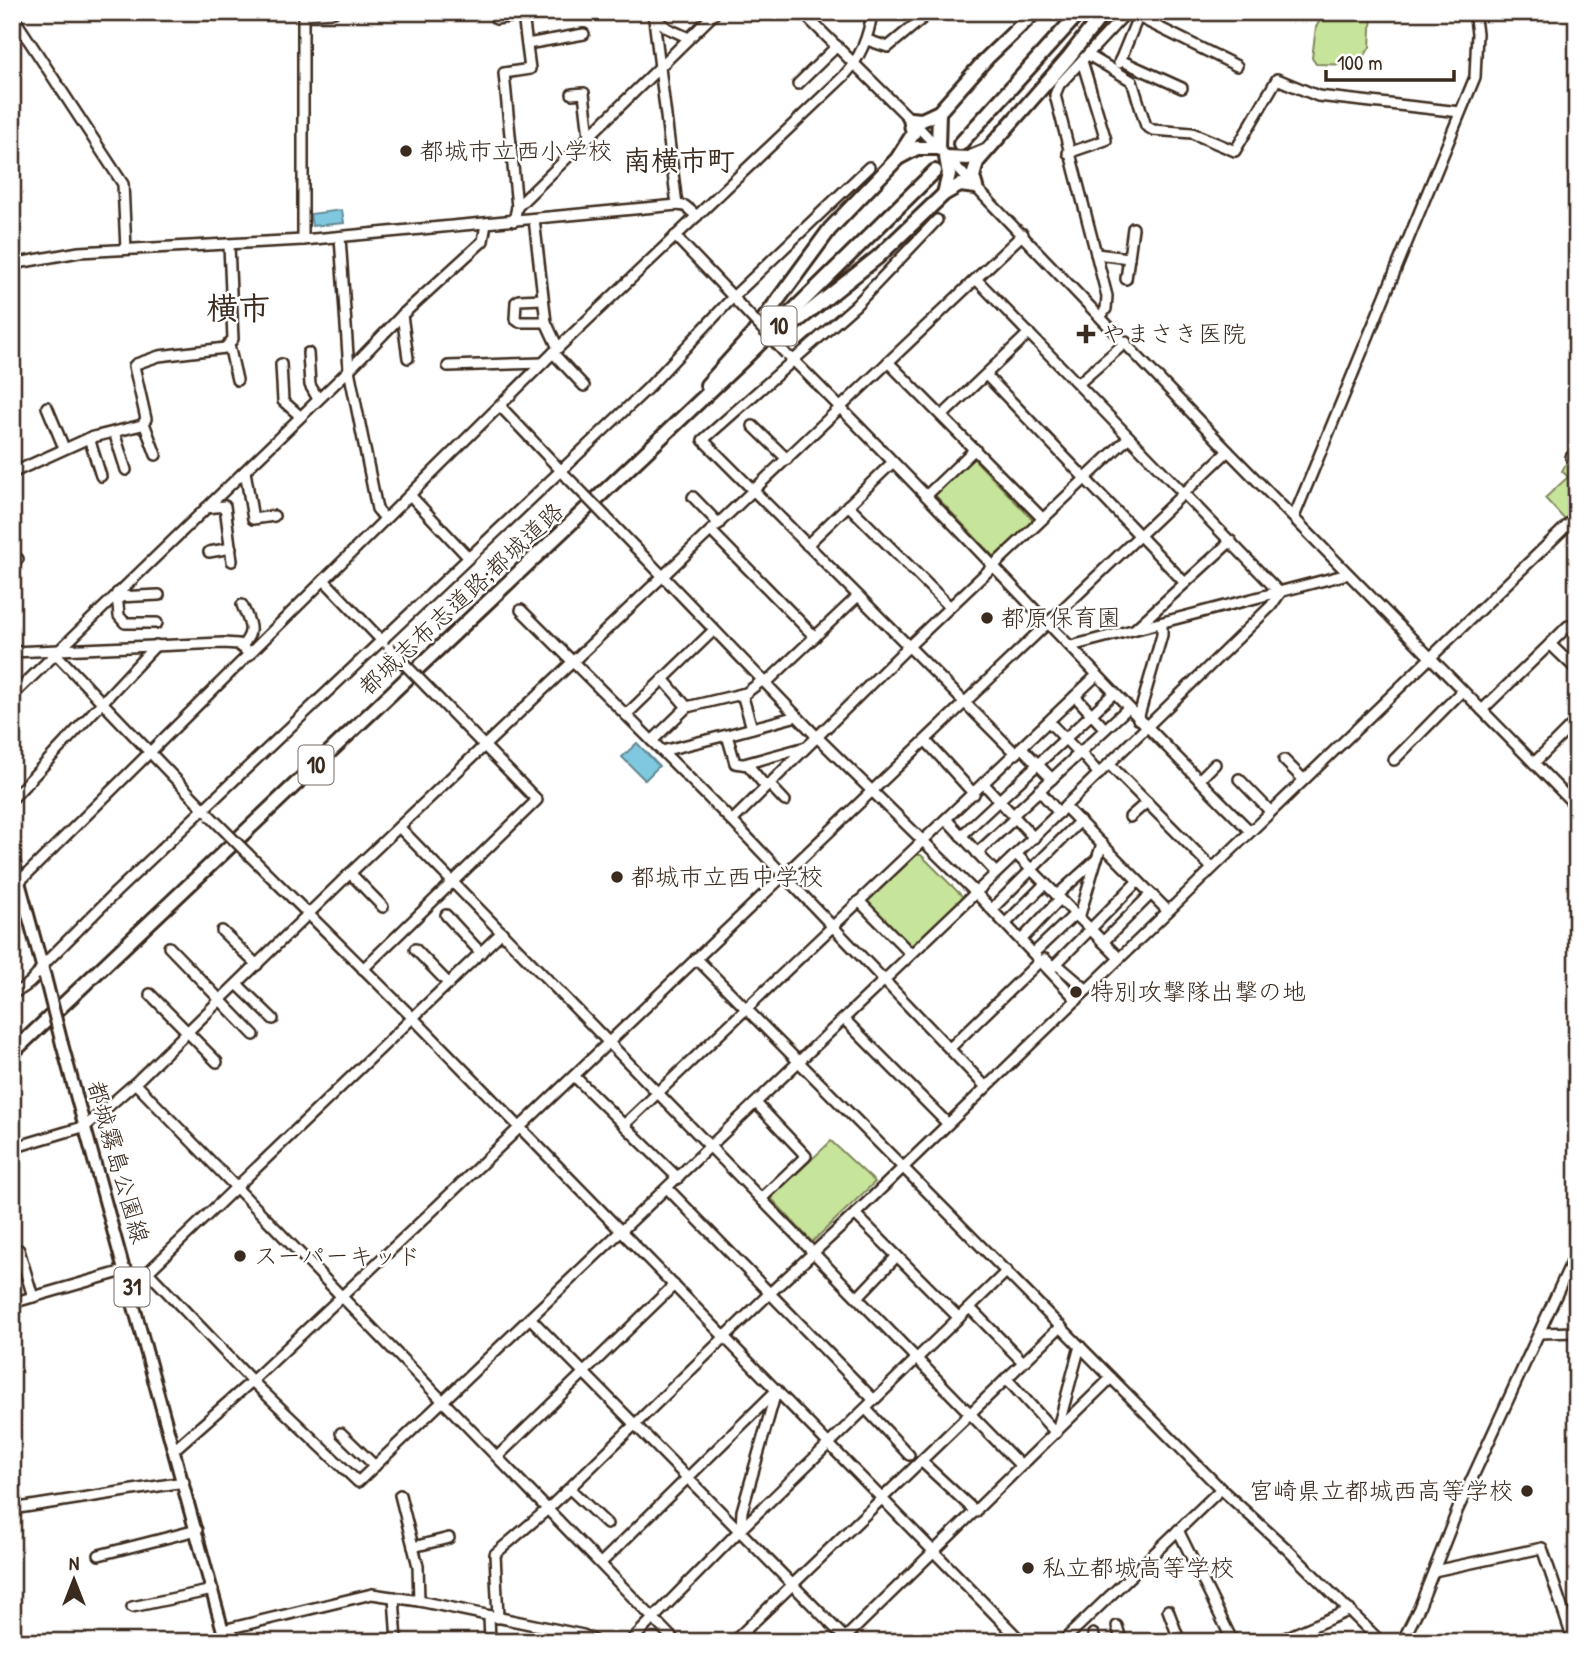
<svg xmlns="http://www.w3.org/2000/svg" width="1589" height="1654" font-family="'Patrick Hand','Klee One',sans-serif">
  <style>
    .green { fill: #c7e49b; stroke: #81875c; stroke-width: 2 }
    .water { fill: #80c8e0; stroke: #648992; stroke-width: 2 }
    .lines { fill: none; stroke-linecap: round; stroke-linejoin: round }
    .minor-casing { stroke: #3b2a1e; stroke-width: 14 }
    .major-casing { stroke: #3b2a1e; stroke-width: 16 }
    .highway-casing { stroke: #3b2a1e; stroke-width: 18 }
    .minor { stroke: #fff; stroke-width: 9 }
    .major { stroke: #fff; stroke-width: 10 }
    .highway { stroke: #fff; stroke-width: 12 }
    .minor-bridge-casing { stroke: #3b2a1e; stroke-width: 14; stroke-linecap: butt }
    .major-bridge-casing { stroke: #3b2a1e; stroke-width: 16; stroke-linecap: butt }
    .minor-bridge { stroke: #fff; stroke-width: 9 }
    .major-bridge { stroke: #fff; stroke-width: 10 }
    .poi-dot { fill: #3b2a1e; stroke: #fff; stroke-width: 2.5 }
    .labels { text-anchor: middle; stroke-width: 5; stroke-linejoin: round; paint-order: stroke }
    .shield { fill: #fff; stroke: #766a62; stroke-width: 2 }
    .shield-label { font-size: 23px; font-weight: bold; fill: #3b2a1e }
    .poi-label { font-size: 24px; fill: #3b2a1e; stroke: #fff; text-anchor: start }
    .street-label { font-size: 24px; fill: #3b2a1e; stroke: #fff }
    .quarter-label { font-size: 28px; font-weight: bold; fill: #3b2a1e; stroke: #fff }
    .district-label { font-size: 32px; font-weight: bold; fill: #3b2a1e; stroke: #fff }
  </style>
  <rect width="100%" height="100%" fill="#fff"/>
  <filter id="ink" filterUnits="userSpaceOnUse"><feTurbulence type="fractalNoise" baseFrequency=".0143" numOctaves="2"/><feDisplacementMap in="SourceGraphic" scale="14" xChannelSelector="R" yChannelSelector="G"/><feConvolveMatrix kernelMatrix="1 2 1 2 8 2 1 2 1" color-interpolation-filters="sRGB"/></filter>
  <g filter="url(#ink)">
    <g class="green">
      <path d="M 1325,12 L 1372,12 L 1370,47 L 1359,65 L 1316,64 L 1312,58 L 1316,27 Z"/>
      <path d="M 973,458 L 1034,521 L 995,558 L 935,495 Z"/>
      <path d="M 1569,458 L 1577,466 L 1577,512 L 1566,521 L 1545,498 L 1568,477 L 1562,471 Z"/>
      <path d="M 914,855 L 921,855 L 964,898 L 911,950 L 864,904 Z"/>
      <path d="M 831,1141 L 875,1182 L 812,1242 L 771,1198 Z"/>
    </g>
    <g class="water">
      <path d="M 342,210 L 344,223 L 312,226 L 310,214 Z"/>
      <path d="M 637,743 L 659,766 L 645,780 L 622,757 Z"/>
    </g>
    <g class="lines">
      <defs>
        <g id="minor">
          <path d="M 303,12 L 303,240"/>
          <path d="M 649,12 L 667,28 L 689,38"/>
          <path d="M 802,12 L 922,131 L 1228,451 L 1577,807"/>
          <path d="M 303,14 L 334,12"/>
          <path d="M 12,15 L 123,184 L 126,249"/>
          <path d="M 1138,17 L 1237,66"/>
          <path d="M 496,19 L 523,15"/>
          <path d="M 654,19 L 677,205"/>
          <path d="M 867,40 L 888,47 L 930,12"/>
          <path d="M 527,44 L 584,34"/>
          <path d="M 1088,55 L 1132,81 L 1146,126 L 1153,130 L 1192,133 L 1235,151 L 1277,79 L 1318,96 L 1460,112"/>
          <path d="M 1120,60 L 1182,88"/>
          <path d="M 1119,63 L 1138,17 L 1134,13"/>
          <path d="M 798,84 L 837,46"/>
          <path d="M 572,94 L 584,93 L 589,136"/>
          <path d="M 1068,153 L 1106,140 L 1082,61"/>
          <path d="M 517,207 L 504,73 L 530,69 L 523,15 L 541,12"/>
          <path d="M 534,219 L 546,322 L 558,348"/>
          <path d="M 937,220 L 856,305 L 703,440 L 1016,754"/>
          <path d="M 514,221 L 517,207 L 716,12"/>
          <path d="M 675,236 L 737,301"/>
          <path d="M 340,237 L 349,370 L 377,509 L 385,519"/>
          <path d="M 1096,254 L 1129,258"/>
          <path d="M 12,264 L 79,252 L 303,240 L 677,205 L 685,206 L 697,216"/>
          <path d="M 1126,279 L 1133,228"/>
          <path d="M 977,280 L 1129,437"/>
          <path d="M 543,299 L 519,300 L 516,302 L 515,319 L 519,322 L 546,322"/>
          <path d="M 402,315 L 408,358"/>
          <path d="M 1101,316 L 1106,309 L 1107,296 L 1055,95 L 1059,85 L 1127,12"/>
          <path d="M 229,345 L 237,380"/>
          <path d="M 308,353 L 310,385 L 318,399"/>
          <path d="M 553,353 L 584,386"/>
          <path d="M 790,357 C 946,512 1093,675 1249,830"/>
          <path d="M 888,362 L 1042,518"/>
          <path d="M 281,364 L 283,401 L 300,416"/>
          <path d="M 448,366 L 543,363"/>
          <path d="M 986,375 L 1185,583"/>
          <path d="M 1079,383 L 1126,342"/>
          <path d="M 500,406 L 568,478"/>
          <path d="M 47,407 L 64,448"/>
          <path d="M 942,416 L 1029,333"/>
          <path d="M 144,423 L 156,455"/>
          <path d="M 753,426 L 787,459"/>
          <path d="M 114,432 L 126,470"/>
          <path d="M 89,438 L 101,476"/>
          <path d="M 1571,457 L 1577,463"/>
          <path d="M 245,471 L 253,519 L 274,516"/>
          <path d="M 12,473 L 89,438 L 142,425 L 146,419 L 134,366 L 136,364 L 159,356 L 225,348 L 233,339 L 229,245"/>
          <path d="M 410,495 L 468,557"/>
          <path d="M 926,496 L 975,449"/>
          <path d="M 693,497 L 719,524"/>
          <path d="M 848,505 L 950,607"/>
          <path d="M 206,508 L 225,506 L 232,561"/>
          <path d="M 606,517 L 818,738 L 975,892 L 1077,1000"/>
          <path d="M 1294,517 L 1475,77 L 1477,33 L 1474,12"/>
          <path d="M 711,531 L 815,637"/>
          <path d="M 807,545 L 893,462"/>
          <path d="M 209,552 L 231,548"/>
          <path d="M 12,560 L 18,559"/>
          <path d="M 324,580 L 383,642"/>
          <path d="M 117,593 L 119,616 L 125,623 L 157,623"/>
          <path d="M 117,597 L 159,595"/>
          <path d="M 521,610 L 732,821 L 985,1086"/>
          <path d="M 1136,628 L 1231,541"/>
          <path d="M 1577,636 L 1568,626 L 1550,644 L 1577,670"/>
          <path d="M 1071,646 L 1348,574"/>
          <path d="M 241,647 C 256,631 250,624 242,605"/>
          <path d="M 12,652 L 223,643 L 238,644 L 250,654"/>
          <path d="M 56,654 L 207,812"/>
          <path d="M 766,683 L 858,596"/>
          <path d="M 742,694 L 752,728"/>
          <path d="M 12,696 L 349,370 L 402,315 L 483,241 L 486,224"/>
          <path d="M 1075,696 L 1105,729"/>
          <path d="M 687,707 L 746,693 L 763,680"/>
          <path d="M 1482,710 L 1550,644"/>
          <path d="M 626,715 L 714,630"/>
          <path d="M 1138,719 L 1162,635 L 1162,623"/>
          <path d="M 1049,722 L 1079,753"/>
          <path d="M 652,741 L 687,707 L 663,679"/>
          <path d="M 926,741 L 974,794"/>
          <path d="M 1022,748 L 1052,779"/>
          <path d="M 662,751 L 727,735"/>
          <path d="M 1080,752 L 1099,774"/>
          <path d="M 1284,760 L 1303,779"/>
          <path d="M 1394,760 L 1462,691"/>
          <path d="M 1534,763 L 1577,720"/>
          <path d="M 744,764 L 806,747"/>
          <path d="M 1109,764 L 1212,868"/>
          <path d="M 1239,779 L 1270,811"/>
          <path d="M 1199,780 L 1215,764"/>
          <path d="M 769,784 L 785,801"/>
          <path d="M 984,784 L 1034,838"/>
          <path d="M 766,787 L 748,765 L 735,763 L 727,735 L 797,716"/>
          <path d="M 1039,790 L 1059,813"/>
          <path d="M 12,799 L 156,645"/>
          <path d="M 1065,807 L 1168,911"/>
          <path d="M 1013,815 L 1128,708"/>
          <path d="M 1130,817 L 1147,802"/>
          <path d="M 946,819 L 996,873"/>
          <path d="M 732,821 L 908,647 L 1129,437 L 1280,593"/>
          <path d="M 399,827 L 1021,1466"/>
          <path d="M 961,836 L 1114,693"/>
          <path d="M 977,853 L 1015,818"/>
          <path d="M 248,854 L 413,1018 L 1022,1642"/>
          <path d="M 1016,854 L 1119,958"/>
          <path d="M 350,873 L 383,907"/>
          <path d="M 19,882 L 558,348 L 844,76 C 861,57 869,37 872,12"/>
          <path d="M 1057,895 L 1097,859 L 1102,844"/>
          <path d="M 859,901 L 911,954"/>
          <path d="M 995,906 L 1080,821"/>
          <path d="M 446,915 L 481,953"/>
          <path d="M 1079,918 L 1096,861"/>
          <path d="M 1008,921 L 1045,884"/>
          <path d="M 222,931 L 257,965"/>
          <path d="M 502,932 L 148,1272 L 252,1381 L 358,1482 L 1009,861 L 1271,606 L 1280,593"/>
          <path d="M 1024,937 L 1060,899"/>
          <path d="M 1103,942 L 1151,894"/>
          <path d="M 169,947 L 254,1035"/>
          <path d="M 415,949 L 449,984"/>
          <path d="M 1037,950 L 1075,914"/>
          <path d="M 696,958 L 1221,1489 L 1288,1550 L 1381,1642"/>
          <path d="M 1045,959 L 1052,966 L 1059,966 L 1087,990"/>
          <path d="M 1054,966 L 1138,881"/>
          <path d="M 363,969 L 537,800 L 427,687"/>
          <path d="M 237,984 L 273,1019"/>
          <path d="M 12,993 C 24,990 37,978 42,966 L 116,892 L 647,389 L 733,297 L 869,167"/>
          <path d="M 150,994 L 217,1062"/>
          <path d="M 844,1019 L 947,1123"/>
          <path d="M 950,1048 L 1040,961"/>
          <path d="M 574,1076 L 678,1178"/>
          <path d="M 135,1083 L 676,1642"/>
          <path d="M 756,1103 L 806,1156 L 762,1198"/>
          <path d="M 624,1125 L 1097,675"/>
          <path d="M 12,1148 L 86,1126 L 135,1083 L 343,880 L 1023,234"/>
          <path d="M 667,1188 L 874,1400"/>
          <path d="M 855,1214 L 959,1318"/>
          <path d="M 19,1250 L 33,1297"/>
          <path d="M 132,1287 L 148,1272"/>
          <path d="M 858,1297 L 897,1256"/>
          <path d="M 12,1303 L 127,1270"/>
          <path d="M 970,1308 L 1023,1362"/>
          <path d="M 530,1318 L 845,1638"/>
          <path d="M 1540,1333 L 1577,1332"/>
          <path d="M 1006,1378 L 1056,1433"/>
          <path d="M 866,1409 L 909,1455"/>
          <path d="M 1057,1431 L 1080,1346"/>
          <path d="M 341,1433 L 375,1466"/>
          <path d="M 175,1449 L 252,1381 L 428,1215 L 1228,451"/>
          <path d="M 498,1456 L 674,1285"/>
          <path d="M 921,1461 L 976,1512"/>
          <path d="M 570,1489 L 607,1524"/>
          <path d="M 400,1495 L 418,1566 L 419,1601"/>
          <path d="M 12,1509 L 184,1482"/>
          <path d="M 741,1529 L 742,1511 L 776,1392"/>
          <path d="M 1178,1530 L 1233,1642"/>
          <path d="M 413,1547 L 449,1538"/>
          <path d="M 99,1555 L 197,1530"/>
          <path d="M 601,1563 L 777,1390"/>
          <path d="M 1434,1571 L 1542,1548 L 1572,1637 L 1577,1640"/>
          <path d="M 394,1597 L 397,1642"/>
          <path d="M 132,1607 L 213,1590"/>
          <path d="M 1168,1610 L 1180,1642"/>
          <path d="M 489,1616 L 490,1642"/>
          <path d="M 498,1618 L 495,1554 L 549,1508 L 770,1293 L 855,1214 L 1577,516"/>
          <path d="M 1117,1626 L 1122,1642"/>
          <path d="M 223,1630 L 372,1594 L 419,1601 L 583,1635 L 596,1642"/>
          <path d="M 1093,1634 L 1096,1642"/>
          <path d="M 842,1641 L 1111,1378"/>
          <path d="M 630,1642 L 741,1529 L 1007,1271"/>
          <path d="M 733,1642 L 1061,1326"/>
          <path d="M 1062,1642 L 1221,1489"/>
          <path d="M 1276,1642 L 1350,1610"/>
          <path d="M 1402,1642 L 1419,1608 L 1458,1509 L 1577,1250"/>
        </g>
        <g id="major">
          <path d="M 12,856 L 45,977"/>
          <path d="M 62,1044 L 226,1642"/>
        </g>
        <g id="highway">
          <path d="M 960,144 L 1080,12"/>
          <path d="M 900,157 L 917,148 L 938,148 L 939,112"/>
          <path d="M 944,194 L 949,174 L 946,157 L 968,158 L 985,151"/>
          <path d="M 780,335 L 878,257 L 944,194 L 960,185 L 976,187 L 973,177 L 977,162 L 1068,58 L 1104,12"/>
          <path d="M 707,385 L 752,335 L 830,229 L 897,159 L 913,134 L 910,119 L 922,120 L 939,112 L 987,58 L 1035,12"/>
          <path d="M 12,1053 L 743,360 L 935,171"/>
        </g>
      </defs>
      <use href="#minor" class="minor-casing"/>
      <use href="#major" class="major-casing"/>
      <use href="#highway" class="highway-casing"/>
      <use href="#minor" class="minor"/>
      <use href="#major" class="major"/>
      <use href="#highway" class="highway"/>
      <defs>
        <g id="minor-bridge">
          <path d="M 738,303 L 786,354"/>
          <path d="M 568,478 L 606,517"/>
          <path d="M 389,648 L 427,687"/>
          <path d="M 210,816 L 248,854"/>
        </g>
        <path id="major-bridge" d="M 45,977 L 62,1044"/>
      </defs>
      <use href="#minor-bridge" class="minor-bridge-casing"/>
      <use href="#major-bridge" class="major-bridge-casing"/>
      <use href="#minor-bridge" class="minor-bridge"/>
      <use href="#major-bridge" class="major-bridge"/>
    </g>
  </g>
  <g class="poi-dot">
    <circle cx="406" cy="151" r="7"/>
    <path d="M1082.5 323.5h7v7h7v7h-7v7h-7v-7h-7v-7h7z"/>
    <circle cx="987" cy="618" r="7"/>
    <circle cx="617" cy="877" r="7"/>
    <circle cx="1076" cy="992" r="7"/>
    <circle cx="240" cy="1256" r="7"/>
    <circle cx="1527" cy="1491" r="7"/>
    <circle cx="1028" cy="1568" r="7"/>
  </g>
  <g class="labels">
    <g class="shield">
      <rect x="761.5" y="306.5" width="35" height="39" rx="5"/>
      <rect x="298.5" y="745.5" width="35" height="39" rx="5"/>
      <rect x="114.5" y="1267.5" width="35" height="39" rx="5"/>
    </g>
    <g class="shield-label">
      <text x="779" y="334">10</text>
      <text x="316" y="773">10</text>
      <text x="132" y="1295">31</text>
    </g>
    <g class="poi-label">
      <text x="420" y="159">都城市立西小学校</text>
      <text x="1102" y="342">やまさき医院</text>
      <text x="1001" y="626">都原保育園</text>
      <text x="631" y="885">都城市立西中学校</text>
      <text x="1090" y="1000">特別攻撃隊出撃の地</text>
      <text x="254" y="1264">スーパーキッド</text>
      <text x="1513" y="1499" text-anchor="end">宮崎県立都城西高等学校</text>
      <text x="1042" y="1576">私立都城高等学校</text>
    </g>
    <g class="street-label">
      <text transform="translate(461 599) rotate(-43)" y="8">都城志布志道路;都城道路</text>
      <text transform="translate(118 1162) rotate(74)" y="8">都城霧島公園線</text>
    </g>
    <g class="quarter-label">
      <text x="679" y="170">南横市町</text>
    </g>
    <g class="district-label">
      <text x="238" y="319">横市</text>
    </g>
  </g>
  <rect width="1589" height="1654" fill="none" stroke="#fff" stroke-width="42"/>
  <rect x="21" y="21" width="1547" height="1612" fill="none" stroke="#3b2a1e" stroke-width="2.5" filter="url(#ink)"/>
  <g transform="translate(74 1580)" stroke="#ffffff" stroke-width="5" paint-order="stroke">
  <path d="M0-5L12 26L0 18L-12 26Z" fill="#3b2a1e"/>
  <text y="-10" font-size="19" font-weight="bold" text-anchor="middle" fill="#3b2a1e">N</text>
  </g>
  <path d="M1326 70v10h128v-10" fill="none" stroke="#3b2a1e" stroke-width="3.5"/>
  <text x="1337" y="70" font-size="21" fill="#3b2a1e" stroke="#ffffff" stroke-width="5" paint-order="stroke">100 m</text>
</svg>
